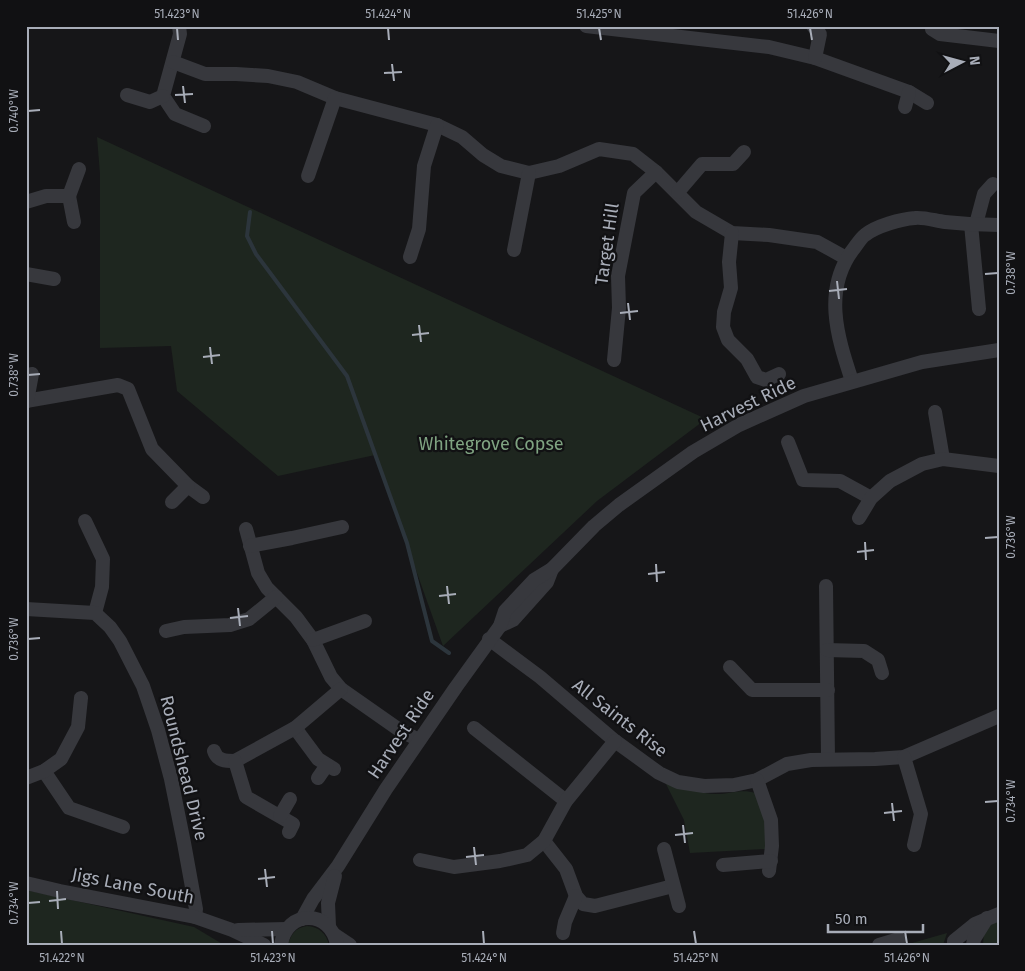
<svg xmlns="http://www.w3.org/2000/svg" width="1025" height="971" font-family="'Fira Sans',sans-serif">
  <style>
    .green { fill: #1e261f }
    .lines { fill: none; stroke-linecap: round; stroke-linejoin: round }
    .stream { stroke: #2c353c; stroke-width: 4 }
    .minor { stroke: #37383d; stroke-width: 14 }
    .ticks { fill: none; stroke: #a8adb8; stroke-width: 2 }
    .labels { text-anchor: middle; stroke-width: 4.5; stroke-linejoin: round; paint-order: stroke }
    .street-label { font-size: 18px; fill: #a8adb8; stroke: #111113 }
    .park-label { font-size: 18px; fill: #7fa381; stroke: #111113 }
    .neatline { fill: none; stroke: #a8adb8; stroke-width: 2 }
    .ticks-label { font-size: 12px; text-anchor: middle; fill: #a8adb8 }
  </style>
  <rect width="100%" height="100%" fill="#161618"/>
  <g class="green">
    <path d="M 97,137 L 706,419 L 597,501 L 443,646 L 375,455 L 278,476 L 177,391 L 171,346 L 100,348 L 100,174 Z"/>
    <path d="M 665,782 C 683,787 701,795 720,794 C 734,793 742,789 756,793 L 767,821 L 766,849 L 690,853 L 684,820 Z"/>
    <path d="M 26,890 L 194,927 L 224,945 L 26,945 Z"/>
    <path d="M 999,919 L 999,945 L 983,945 L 984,930 Z"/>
    <path d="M 307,926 C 319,927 326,933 329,945 L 288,945 C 291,934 295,928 307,926 Z"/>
    <path d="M 947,933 L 943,945 L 905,945 Z"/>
  </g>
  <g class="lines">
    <path class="stream" d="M 250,212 L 247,236 L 256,254 L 347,376 L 407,543 L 432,641 L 449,653"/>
    <g class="minor">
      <path d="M 179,26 L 180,34 L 163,96 L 175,114 L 204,126"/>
      <path d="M 586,26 L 769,47 L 815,58 L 909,92 L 927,103"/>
      <path d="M 813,26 L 820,34 L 815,58"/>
      <path d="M 932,26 L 932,29 L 940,34 L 999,41"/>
      <path d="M 173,62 L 205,74 L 236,74 L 268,76 L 297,82 L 335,98 L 437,125 L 462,137 L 483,155 L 501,166 L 529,173 L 559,166 L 599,149 L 633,154 L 656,172 L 696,212 L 732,233 L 769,235 L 817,242 L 846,258"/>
      <path d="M 127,95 L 150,102 L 163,96"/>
      <path d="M 905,107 L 909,92"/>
      <path d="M 308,176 L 335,98"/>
      <path d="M 678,192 L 702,164 L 733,164 L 744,152"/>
      <path d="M 69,196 L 74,222"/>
      <path d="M 26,202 L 46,196 L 69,196 L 79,169"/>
      <path d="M 971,224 L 979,309"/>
      <path d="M 976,224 L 984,194 L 993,184"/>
      <path d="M 732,233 L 729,262 L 731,288 L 724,312 L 723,327 L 728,340 L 747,359 L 757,377 L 766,380 L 779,374"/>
      <path d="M 514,250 L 529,173"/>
      <path d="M 410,257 L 419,229 L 424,166 L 437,125"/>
      <path d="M 26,274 L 54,279"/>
      <path d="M 614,360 L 619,308 L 618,276 L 634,193 L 656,172"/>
      <path d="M 852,381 C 837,336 822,288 855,247 C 858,243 861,238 865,235 C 876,226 901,219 915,218 C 925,217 936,221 945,222 C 963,224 981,225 999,225"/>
      <path d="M 26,401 L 118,385 L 128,389 L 152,449 L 188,486 L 203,497"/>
      <path d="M 27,401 L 32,374"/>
      <path d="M 935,412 L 943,459"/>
      <path d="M 788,442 L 803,480 L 840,481 L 871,498"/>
      <path d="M 172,502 L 188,486"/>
      <path d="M 859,518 L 871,498 L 890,481 L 922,464 L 943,459 L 999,466"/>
      <path d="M 85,521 L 103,559 L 102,587 L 95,613"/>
      <path d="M 246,529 L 258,573 L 267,588 L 296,617 L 313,640 L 331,677 L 341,689 L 401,731 L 419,740"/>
      <path d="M 250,546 L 292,538 L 342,527"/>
      <path d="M 826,586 L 828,759"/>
      <path d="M 26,609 L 95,613 L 110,627 L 120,641 L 143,686 L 158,730 L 171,779 L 184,843 L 196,909 L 195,917"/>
      <path d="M 500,626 L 513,620 L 547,582 L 552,569"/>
      <path d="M 166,631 L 184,627 L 230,625 L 249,619 L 276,597"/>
      <path d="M 489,639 L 540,677 L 615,741 L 659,773 L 678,782 L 704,786 L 734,785 L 757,780 L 787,764 L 811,760 L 875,759 L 904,757 L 999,716"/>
      <path d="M 313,640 L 365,621"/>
      <path d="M 827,650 L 864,651 L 878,660 L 882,673"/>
      <path d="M 730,667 L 752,690 L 828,690"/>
      <path d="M 295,728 L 318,759 L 334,769"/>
      <path d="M 474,728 L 566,801"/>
      <path d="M 214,751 C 217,761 226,761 235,761 L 295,728 L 341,689"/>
      <path d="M 904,757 L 921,814 L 914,845"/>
      <path d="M 235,761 L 246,797 L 293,824 L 289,832"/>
      <path d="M 44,771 L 69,808 L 123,827"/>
      <path d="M 26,778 L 44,771 L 61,759 L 78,727 L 81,698"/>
      <path d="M 318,778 L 327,765"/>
      <path d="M 757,780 L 771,820 L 772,846 L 769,871"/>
      <path d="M 280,816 L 290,799"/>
      <path d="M 544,841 L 566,869 L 576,896 L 583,904 L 595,906 L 673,886"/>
      <path d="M 664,849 L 679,906"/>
      <path d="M 420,860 L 454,867 L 500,861 L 527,855 L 544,841 L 566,801 L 615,741"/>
      <path d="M 723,865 L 771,861"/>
      <path d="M 26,883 L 60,891 L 195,917 L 232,930 L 264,945"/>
      <path d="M 302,919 L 313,899 L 338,866 L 386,789 L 456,687 L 500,626 L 505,611 L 534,580 L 552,569 L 594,526 L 619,505 L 693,452 L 739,425 L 804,396 L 922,362 L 999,350"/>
      <path d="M 329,926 L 328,903 L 335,876"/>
      <path d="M 238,930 L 286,929"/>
      <path d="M 563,933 L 565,922 L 576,896"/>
      <path d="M 335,935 L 350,945"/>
      <path d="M 281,945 C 286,909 331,909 337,945"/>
      <path d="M 879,945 L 899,939"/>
      <path d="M 954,945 L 954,941 L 975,924 L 999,914"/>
      <path d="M 973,945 L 974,939 L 987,918"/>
    </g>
  </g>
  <path class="ticks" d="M 177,28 L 178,40M 388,28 L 389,40M 599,28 L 601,40M 810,28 L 812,40M 392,64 L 394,81M 384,73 L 402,72M 183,86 L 185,103M 175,95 L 193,94M 28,111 L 40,110M 985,274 L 998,273M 837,281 L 839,299M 829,291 L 847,289M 628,303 L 630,320M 620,313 L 638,311M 419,325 L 421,342M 412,335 L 429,333M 210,347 L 212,364M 203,357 L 220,355M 28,375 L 40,374M 985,538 L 998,537M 865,542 L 866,560M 857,552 L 874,550M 656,564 L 657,582M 648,574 L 665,572M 447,586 L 449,604M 439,596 L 456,594M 238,608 L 240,626M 230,618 L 248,616M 28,639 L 40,638M 985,802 L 998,801M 892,803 L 894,821M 884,813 L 902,811M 683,825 L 685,843M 675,835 L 693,833M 474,847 L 476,865M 466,857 L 484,855M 265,869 L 267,887M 258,879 L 275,877M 57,891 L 58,909M 49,901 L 66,899M 28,903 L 40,902M 61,931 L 62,944M 272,931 L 273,944M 483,931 L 484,944M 694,931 L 696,944M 905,931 L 907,944"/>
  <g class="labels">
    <g class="street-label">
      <text transform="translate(607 244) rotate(-82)" y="6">Target Hill</text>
      <text transform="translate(748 404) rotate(-26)" y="6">Harvest Ride</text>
      <text transform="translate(620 718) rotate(38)" y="6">All Saints Rise</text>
      <text transform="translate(401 734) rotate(-56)" y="6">Harvest Ride</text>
      <text transform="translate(184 768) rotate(76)" y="6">Roundshead Drive</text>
      <text transform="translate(133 886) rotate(11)" y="6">Jigs Lane South</text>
    </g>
    <g class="park-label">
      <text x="491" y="450">Whitegrove Copse</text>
    </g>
  </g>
  <rect width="1025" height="971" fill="none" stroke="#111113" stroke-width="55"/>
  <g transform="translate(962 62) rotate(84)" stroke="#111113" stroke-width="4" paint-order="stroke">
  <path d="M0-4L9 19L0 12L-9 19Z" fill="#a8adb8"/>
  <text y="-8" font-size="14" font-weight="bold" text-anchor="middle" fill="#a8adb8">N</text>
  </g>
  <path d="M828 924v8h95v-8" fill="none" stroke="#a8adb8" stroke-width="2.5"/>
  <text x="835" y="924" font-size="15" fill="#a8adb8" stroke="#111113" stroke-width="4" paint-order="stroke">50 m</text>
  <rect x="28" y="28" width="970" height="916" class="neatline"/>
  <g class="ticks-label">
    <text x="177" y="18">51.423°N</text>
    <text x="388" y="18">51.424°N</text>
    <text x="599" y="18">51.425°N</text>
    <text x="810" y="18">51.426°N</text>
    <text transform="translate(14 111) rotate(-90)" y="4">0.740°W</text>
    <text transform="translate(1011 273) rotate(-90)" y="4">0.738°W</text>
    <text transform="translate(14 375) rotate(-90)" y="4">0.738°W</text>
    <text transform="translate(1011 537) rotate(-90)" y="4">0.736°W</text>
    <text transform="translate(14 639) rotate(-90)" y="4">0.736°W</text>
    <text transform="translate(1011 801) rotate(-90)" y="4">0.734°W</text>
    <text transform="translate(14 903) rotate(-90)" y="4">0.734°W</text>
    <text x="62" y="962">51.422°N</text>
    <text x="273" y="962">51.423°N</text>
    <text x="484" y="962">51.424°N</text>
    <text x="696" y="962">51.425°N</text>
    <text x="907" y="962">51.426°N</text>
  </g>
</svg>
